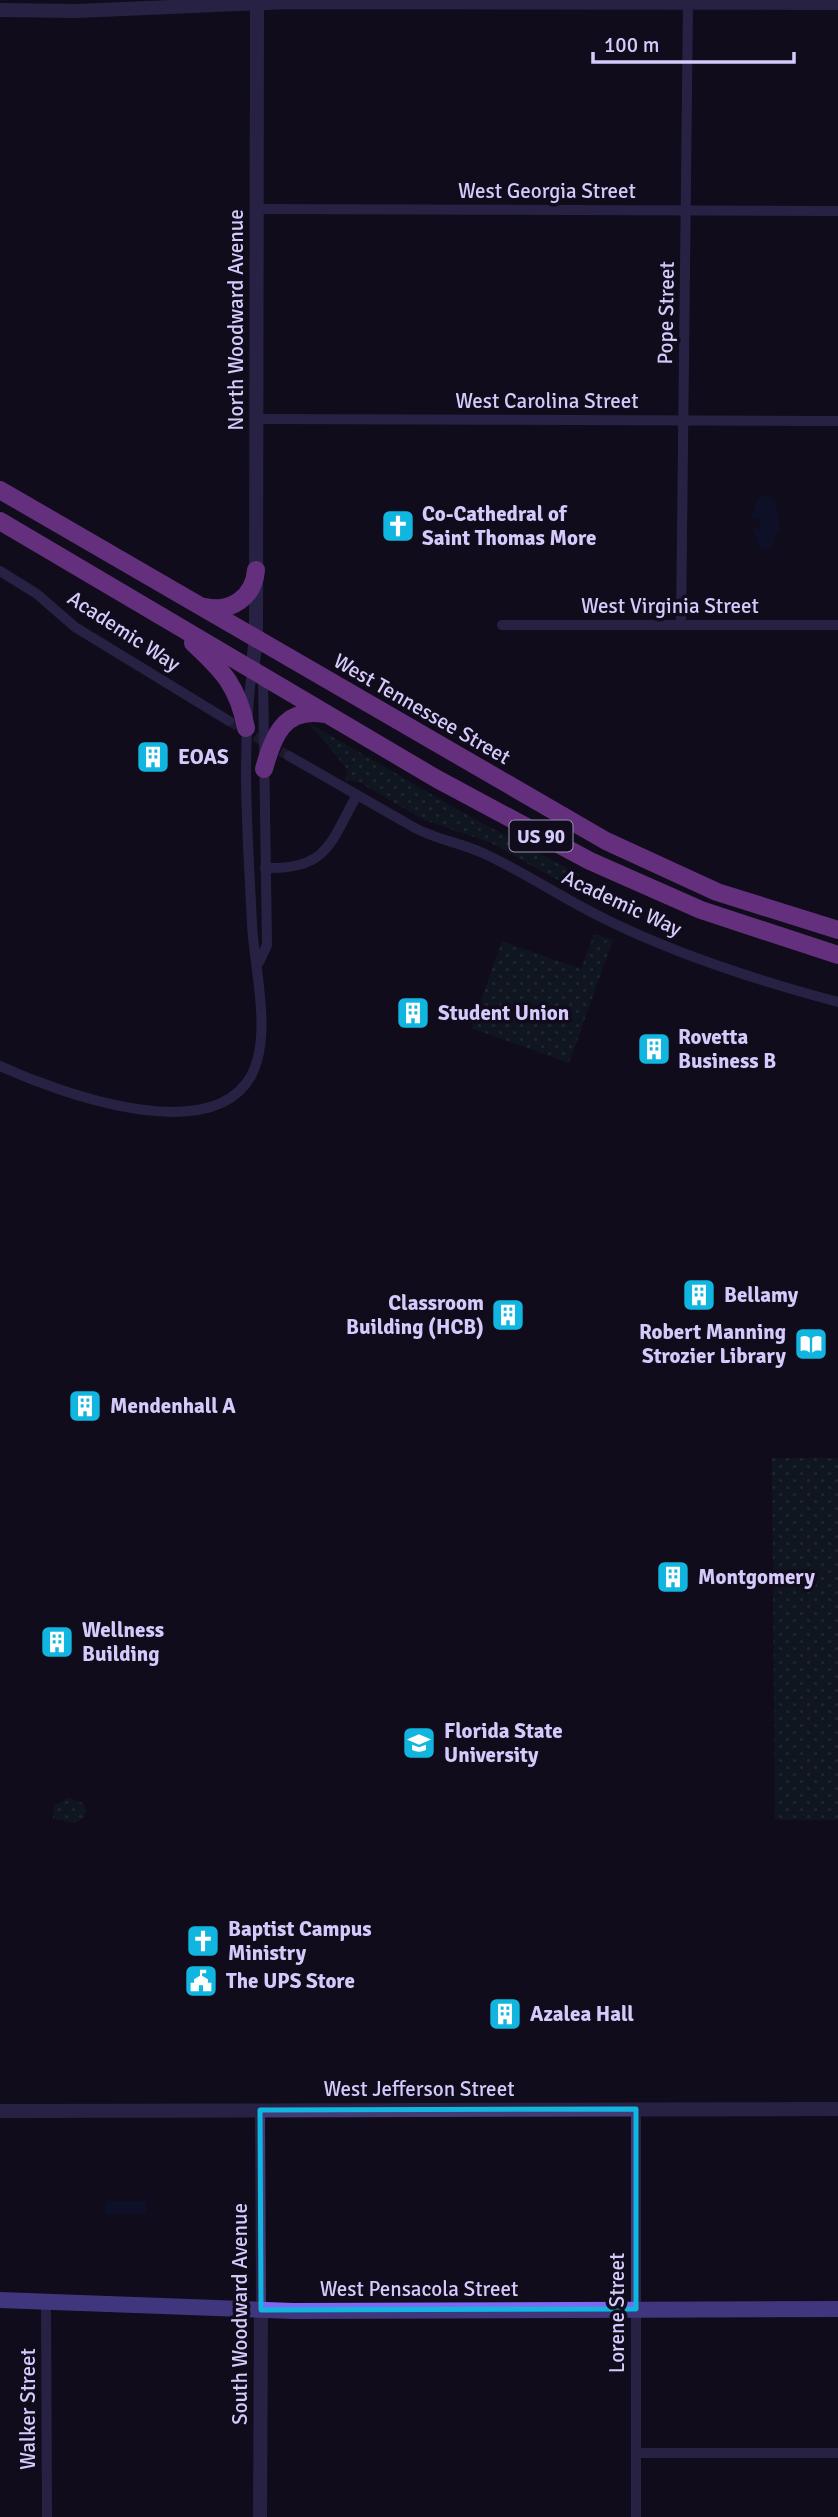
<svg xmlns="http://www.w3.org/2000/svg" width="838" height="2517" font-family="Signika,sans-serif">
  <style>
    .grass { fill: url(#grass-dots) }
    .water { fill: #0c1635 }
    .lines { fill: none; stroke-linecap: round; stroke-linejoin: round }
    .minor-tunnel { stroke: #2e283d; stroke-width: 10; stroke-dasharray: 10 5; stroke-linecap: butt }
    .minor { stroke: #433b76; stroke-width: 10 }
    .tertiary { stroke: #433b76; stroke-width: 14 }
    .secondary { stroke: #7b69f4; stroke-width: 16 }
    .primary { stroke: #c95af2; stroke-width: 18 }
    .marked { fill: none; stroke: #11b6e0; stroke-width: 5; stroke-linejoin: round }
    .labels { text-anchor: middle; stroke-width: 7; stroke-linejoin: round; paint-order: stroke }
    .shield { fill: #100c1b; stroke: #9a91b8; stroke-width: 2 }
    .shield-label { font-size: 19px; font-weight: bold; fill: #d5cafb }
    .street-label { font-size: 21px; fill: #d5cafb; stroke: #100c1b }
    .poi-label { font-size: 21px; font-weight: bold; fill: #d5cafb; stroke: #100c1b; text-anchor: start }
  </style>
  <defs>
    <pattern id="grass-dots" width="8" height="8" patternUnits="userSpaceOnUse" patternTransform="scale(1.75)"><rect width="8" height="8" fill="#102324"/><path d="M2 2h.1M6 6h.1" fill="none" stroke="#324245" stroke-width="1.8" stroke-linecap="round"/></pattern>
  </defs>
  <rect width="100%" height="100%" fill="#100c1b"/>
  <g class="grass">
    <path d="M 309,723 L 469,816 L 580,875 L 574,889 L 491,843 L 422,819 L 359,782 L 345,780 L 348,770 Z"/>
    <path d="M 594,934 L 613,940 L 569,1063 L 471,1028 L 502,941 L 581,969 Z"/>
    <path d="M 772,1458 L 838,1458 L 838,1820 L 775,1820 Z"/>
    <path d="M 69,1798 L 83,1803 L 86,1810 L 85,1817 L 76,1823 L 53,1819 L 54,1805 Z"/>
  </g>
  <g class="water">
    <path d="M 768,496 L 775,500 L 780,531 L 776,533 L 773,548 L 761,549 L 752,528 L 758,529 L 761,522 L 758,518 L 751,518 L 759,497 Z"/>
    <rect x="105" y="2201" width="42" height="13"/>
  </g>
  <g class="lines">
    <path class="minor-tunnel" d="M 229,721 L 289,756"/>
    <g class="minor">
      <path d="M 257,209 L 838,211"/>
      <path d="M 257,419 L 838,421"/>
      <path d="M 0,571 L 37,594 L 75,627 L 229,721"/>
      <path d="M 502,625 L 838,625"/>
      <path d="M 681,625 L 688,2"/>
      <path d="M 289,756 L 415,828 C 437,840 462,843 485,854 C 526,873 565,900 607,920 C 680,956 759,981 838,1002"/>
      <path d="M 265,868 C 328,870 330,843 357,795"/>
      <path d="M 259,962 L 267,945 L 263,676"/>
      <path d="M 0,1066 C 57,1092 210,1149 251,1076 C 273,1035 254,968 252,924 C 248,840 241,754 252,670"/>
      <path d="M 260,2110 L 261,2310"/>
      <path d="M 46,2301 L 47,2517"/>
      <path d="M 636,2453 L 838,2453"/>
      <path d="M 636,2517 L 636,2109"/>
    </g>
    <g class="tertiary">
      <path d="M 0,10 L 77,11 L 288,2 L 838,3"/>
      <path d="M 252,670 L 256,639 L 257,0"/>
      <path d="M 0,2111 L 838,2109"/>
      <path d="M 260,2517 L 261,2310"/>
    </g>
    <path class="secondary" d="M 0,2300 L 293,2311 L 838,2309"/>
    <g class="primary">
      <path d="M 0,490 L 606,841 L 717,892 L 838,930"/>
      <path d="M 0,521 L 437,779 L 590,861 L 701,910 L 838,955"/>
      <path d="M 205,607 C 231,613 254,597 256,570"/>
      <path d="M 193,643 C 223,671 238,686 246,728"/>
      <path d="M 264,769 C 273,736 284,707 324,714"/>
    </g>
  </g>
  <path d="M0 0H838V2517H0ZM 636,2109 L 636,2309 L 261,2310 L 260,2110 Z" fill="#100c1b" fill-opacity=".55" fill-rule="evenodd"/>
  <path class="marked" d="M 636,2109 L 636,2309 L 261,2310 L 260,2110 Z"/>
  <defs>
    <symbol id="church-square" viewBox="-11 -11 22 22"><rect x="-9" y="-9" width="18" height="18" rx="4" fill="#11b6e0" stroke="#100c1b"/><path d="M-1.2-6h2.4v3.5h3.3v2.4h-3.3V6h-2.4V-.1h-3.3v-2.4h3.3Z" fill="#fff"/></symbol>
    <symbol id="building-square" viewBox="-11 -11 22 22"><rect x="-9" y="-9" width="18" height="18" rx="4" fill="#11b6e0" stroke="#100c1b"/><path d="M-4-6H4V6H1V3H-1V6H-4ZM-2.5-4.3h1.7v1.8h-1.7ZM.8-4.3h1.7v1.8H.8ZM-2.5-1h1.7V.8h-1.7ZM.8-1h1.7V.8H.8Z" fill="#fff"/></symbol>
    <symbol id="library-square" viewBox="-11 -11 22 22"><rect x="-9" y="-9" width="18" height="18" rx="4" fill="#11b6e0" stroke="#100c1b"/><path d="M-6-4Q-3-5.5-.7-3.5V5Q-3 3-6 4ZM6-4Q3-5.5 .7-3.5V5Q3 3 6 4Z" fill="#fff"/></symbol>
    <symbol id="university-square" viewBox="-11 -11 22 22"><rect x="-9" y="-9" width="18" height="18" rx="4" fill="#11b6e0" stroke="#100c1b"/><path d="M0-5L7-2L0 1L-7-2ZM-4 1L0 2.5L4 1V4Q0 6-4 4Z" fill="#fff"/></symbol>
    <symbol id="civic-square" viewBox="-11 -11 22 22"><rect x="-9" y="-9" width="18" height="18" rx="4" fill="#11b6e0" stroke="#100c1b"/><path d="M-.6-6.5H3V-4.5H.6V-3L4-1V1h2V6H-6V1h2V-1L-.6-3ZM-1.2 2.5V6h2.4V2.5Z" fill="#fff"/></symbol>
  </defs>
  <g fill-rule="evenodd">
    <use href="#church-square" x="379" y="507" width="38" height="38"/>
    <use href="#building-square" x="134" y="738" width="38" height="38"/>
    <use href="#building-square" x="394" y="994" width="38" height="38"/>
    <use href="#building-square" x="635" y="1030" width="38" height="38"/>
    <use href="#building-square" x="680" y="1276" width="38" height="38"/>
    <use href="#building-square" x="489" y="1296" width="38" height="38"/>
    <use href="#library-square" x="792" y="1325" width="38" height="38"/>
    <use href="#building-square" x="66" y="1387" width="38" height="38"/>
    <use href="#building-square" x="654" y="1558" width="38" height="38"/>
    <use href="#building-square" x="38" y="1623" width="38" height="38"/>
    <use href="#university-square" x="400" y="1724" width="38" height="38"/>
    <use href="#church-square" x="184" y="1922" width="38" height="38"/>
    <use href="#civic-square" x="182" y="1962" width="38" height="38"/>
    <use href="#building-square" x="486" y="1995" width="38" height="38"/>
  </g>
  <g class="labels">
    <rect class="shield" x="509.5" y="820.5" width="63" height="31" rx="5"/>
    <g class="shield-label">
      <text x="541" y="843">US 90</text>
    </g>
    <g class="street-label">
      <text x="547" y="198">West Georgia Street</text>
      <text transform="translate(666 313) rotate(-89)" y="7">Pope Street</text>
      <text transform="translate(236 320) rotate(-90)" y="7">North Woodward Avenue</text>
      <text x="547" y="408">West Carolina Street</text>
      <text x="670" y="613">West Virginia Street</text>
      <text transform="translate(124 631) rotate(33)" y="7">Academic Way</text>
      <text transform="translate(422 709) rotate(30)" y="7">West Tennessee Street</text>
      <text transform="translate(622 903) rotate(25)" y="7">Academic Way</text>
      <text x="419" y="2096">West Jefferson Street</text>
      <text x="419" y="2296">West Pensacola Street</text>
      <text transform="translate(617 2313) rotate(-90)" y="7">Lorene Street</text>
      <text transform="translate(240 2314) rotate(-90)" y="7">South Woodward Avenue</text>
      <text transform="translate(28 2409) rotate(-90)" y="7">Walker Street</text>
    </g>
    <g class="poi-label">
      <text x="422" y="521">Co-Cathedral of<tspan x="422" dy="24">Saint Thomas More</tspan></text>
      <text x="178" y="764">EOAS</text>
      <text x="438" y="1020">Student Union</text>
      <text x="678" y="1044">Rovetta<tspan x="678" dy="24">Business B</tspan></text>
      <text x="724" y="1302">Bellamy</text>
      <text x="484" y="1310" text-anchor="end">Classroom<tspan x="484" dy="24">Building (HCB)</tspan></text>
      <text x="786" y="1339" text-anchor="end">Robert Manning<tspan x="786" dy="24">Strozier Library</tspan></text>
      <text x="110" y="1413">Mendenhall A</text>
      <text x="698" y="1584">Montgomery</text>
      <text x="82" y="1637">Wellness<tspan x="82" dy="24">Building</tspan></text>
      <text x="444" y="1738">Florida State<tspan x="444" dy="24">University</tspan></text>
      <text x="228" y="1936">Baptist Campus<tspan x="228" dy="24">Ministry</tspan></text>
      <text x="226" y="1988">The UPS Store</text>
      <text x="530" y="2021">Azalea Hall</text>
    </g>
  </g>
  <path d="M593 52v10h201v-10" fill="none" stroke="#d5cafb" stroke-width="3.5"/>
  <text x="604" y="52" font-size="21" fill="#d5cafb" stroke="#100c1b" stroke-width="5" paint-order="stroke">100 m</text>
</svg>
